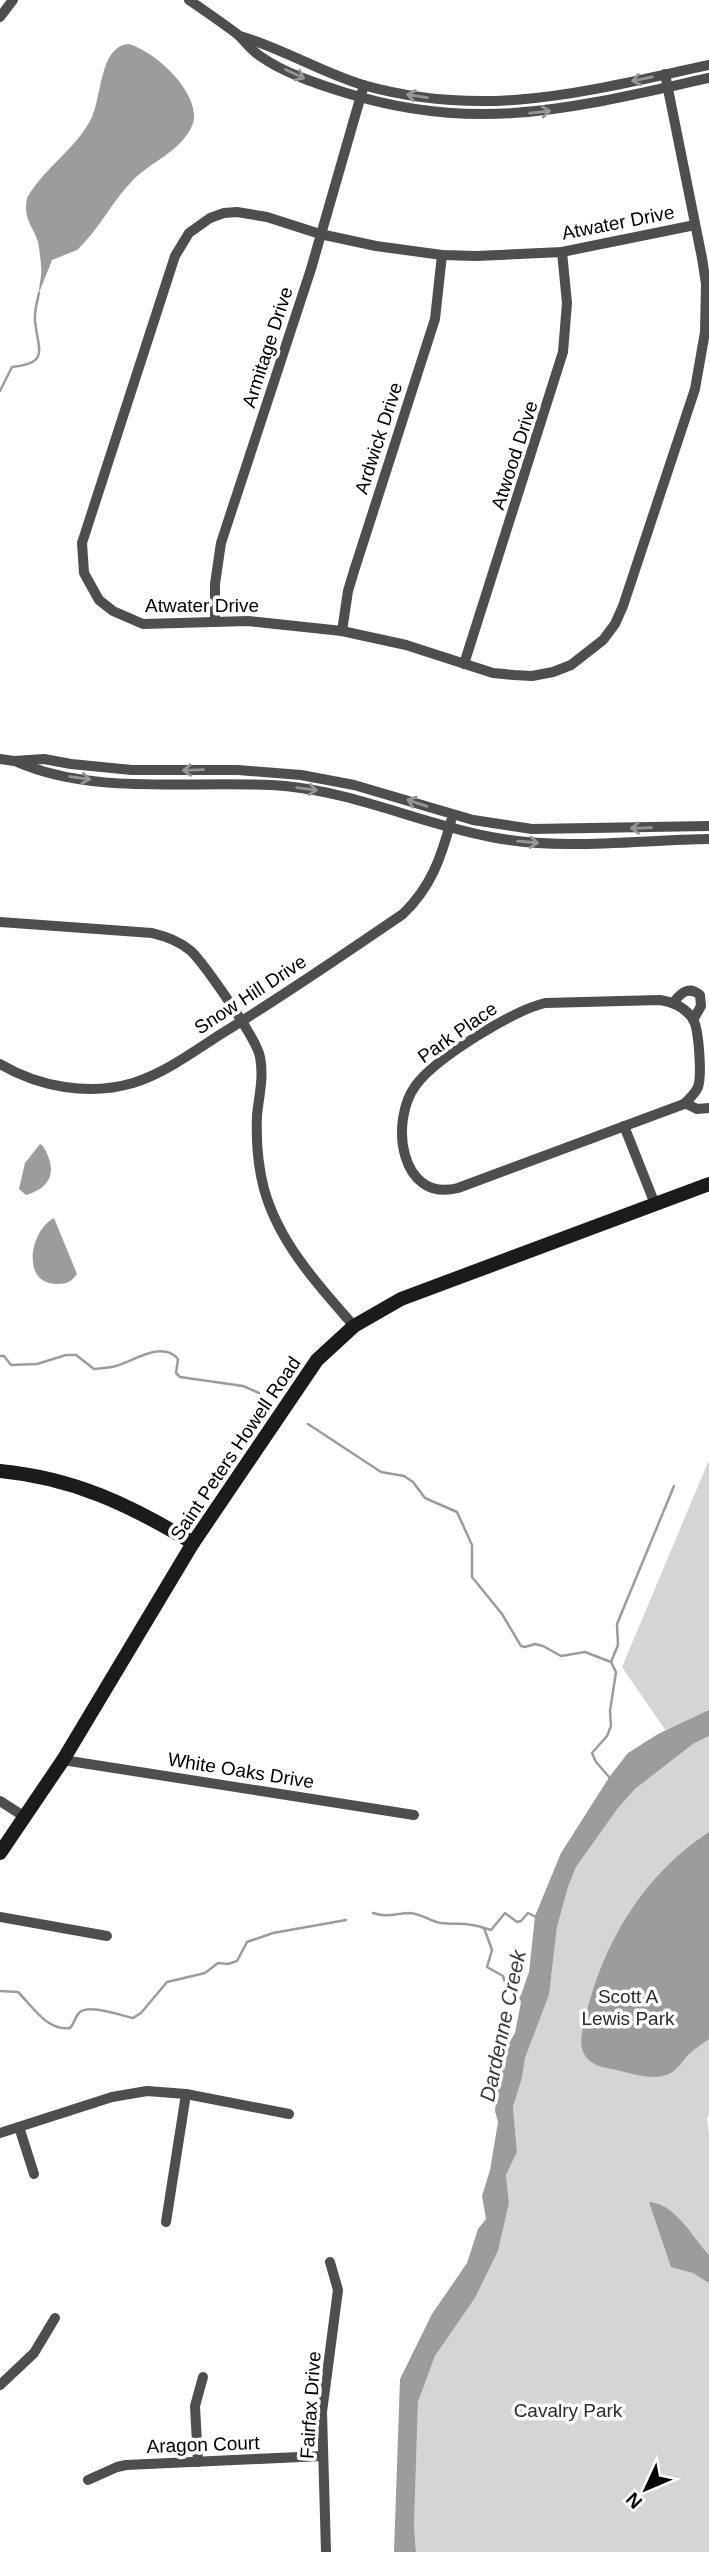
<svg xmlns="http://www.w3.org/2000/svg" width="709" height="2552" font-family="Arial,sans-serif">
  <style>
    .green { fill: #d5d5d5 }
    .water { fill: #9c9c9c }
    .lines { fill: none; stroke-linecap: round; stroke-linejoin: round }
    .stream { stroke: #9c9c9c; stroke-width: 2.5 }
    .street { stroke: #4e4e4e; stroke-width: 10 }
    .secondary { stroke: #1b1b1b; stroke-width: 14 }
    .oneway { stroke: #959595 }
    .labels { text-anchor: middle; stroke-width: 7; stroke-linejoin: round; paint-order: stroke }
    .street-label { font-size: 19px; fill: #000; stroke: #fff }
    .park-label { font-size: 19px; fill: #2c2c2c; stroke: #fff }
    .water-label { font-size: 21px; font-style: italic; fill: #3d3d3d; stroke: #fff }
  </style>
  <rect width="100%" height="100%" fill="#fff"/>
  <g class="green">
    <path d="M 709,1460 L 709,1722 L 670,1737 L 622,1667 Z"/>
    <path d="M 709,1736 L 709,2114 L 707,2119 L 709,2134 L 709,2552 L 416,2552 L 414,2526 L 418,2402 L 435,2356 L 475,2298 L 498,2251 L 509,2203 L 506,2175 L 517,2152 L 513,2107 L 522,2078 L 525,2058 L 549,1995 L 557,1927 L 568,1887 L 576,1867 L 618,1808 L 635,1789 L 693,1744 Z"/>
  </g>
  <g class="water">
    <path d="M 128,44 C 155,50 205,97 192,126 C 180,152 152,161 133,180 C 114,199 102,224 83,244 L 77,250 L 52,260 L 39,293 C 39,287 40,282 41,276 C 42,268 40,256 39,248 C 38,230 22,223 27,198 C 43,169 78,147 92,117 C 102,95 100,47 128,44 Z"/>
    <path d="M 40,1144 L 43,1146 C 57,1169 53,1187 26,1195 L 19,1189 L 25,1163 Z"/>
    <path d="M 54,1218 L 77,1274 C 72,1281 67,1284 58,1284 C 20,1285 30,1230 54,1218 Z"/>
    <path d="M 709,1710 L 709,1736 L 693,1744 L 635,1789 L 618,1808 L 576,1867 L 568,1887 L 557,1927 L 549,1995 L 525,2058 L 522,2078 L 513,2107 L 517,2152 L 506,2175 L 509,2203 L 498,2251 L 475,2298 L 435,2356 L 418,2402 L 414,2526 L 416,2552 L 394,2552 L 400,2379 L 432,2314 L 467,2263 L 478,2229 L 486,2219 L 482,2196 L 490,2170 L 498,2122 L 495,2111 L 498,2074 L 504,2051 L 515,2033 L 521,2002 L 519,1997 L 521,1995 L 529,1972 L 535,1916 L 561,1853 L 610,1776 L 628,1753 L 658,1734 Z"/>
    <path d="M 709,1832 L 709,2039 C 702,2044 694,2049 688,2055 C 682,2062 677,2070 669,2074 C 653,2081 633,2074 617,2070 C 607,2068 595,2067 588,2059 C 577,2048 582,2032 585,2019 C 602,1944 644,1874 709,1832 Z"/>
    <path d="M 649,2202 C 676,2204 692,2237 709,2255 L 709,2283 L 693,2273 L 671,2267 Z"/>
  </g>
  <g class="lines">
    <g class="stream">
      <path d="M 0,391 L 12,367 C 50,363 38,350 35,321 C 34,312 37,302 39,293"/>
      <path d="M 0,1356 L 4,1356 L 11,1365 L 37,1364 L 66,1355 L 76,1355 L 94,1369 C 102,1368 109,1368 116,1366 C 134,1361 162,1340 178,1359 L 176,1373 L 180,1377 L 243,1386 L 259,1393"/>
      <path d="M 308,1424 L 381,1472 L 404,1476 L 413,1482 L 425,1498 L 457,1512 L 472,1545 L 472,1577 L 502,1614 L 521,1646 L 525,1647 L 535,1644 L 543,1646 L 561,1656 L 585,1652 L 611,1662 L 616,1672 L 610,1711 L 611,1726 L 607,1736 L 592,1753 L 596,1762 L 610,1778"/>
      <path d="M 611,1662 L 618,1645 L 617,1624 L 674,1486"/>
      <path d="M 373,1913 C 387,1918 396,1913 410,1913 C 422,1914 430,1921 441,1923 C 456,1925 469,1922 484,1928 L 492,1950 L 487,1967 L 503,1976 L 508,1991 L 521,1999"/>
      <path d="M 484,1928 L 491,1930 L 505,1913 L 517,1922 L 521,1921 L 528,1913 L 536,1917"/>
      <path d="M 0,1991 L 18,1992 C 33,2007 47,2031 70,2028 C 74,2024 75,2017 79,2013 C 88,2003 122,2016 133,2018 L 141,2013 L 167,1982 L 205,1973 L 218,1963 L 228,1964 L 237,1961 L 247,1942 L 273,1933 L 346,1920"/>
    </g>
    <g class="street">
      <path d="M 189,0 C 205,11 221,22 237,34 C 245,41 251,50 260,56 C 284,73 315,83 343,92 C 478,135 576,107 709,78"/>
      <path d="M 0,17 L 13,0"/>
      <path d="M 240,36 C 282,48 320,72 363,85 C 488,120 587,91 709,65"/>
      <path d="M 665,74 L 702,258 L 706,284 L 705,332 L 695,389 L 623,606 L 615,624 L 603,640 L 571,665 L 553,672 L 532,676 L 514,675 L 493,673 L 406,645 L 342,631 L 248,621 L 143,624 L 113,611 L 99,600 L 84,573 L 82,543 L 175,256 L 189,233 L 210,218 L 224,213 L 237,212 L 267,217 L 320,234 L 376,246 L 442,255 L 476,256 L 562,252 L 695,225"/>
      <path d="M 215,622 L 215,584 L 221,543 L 311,269 L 364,85"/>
      <path d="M 342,631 L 348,591 L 354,571 L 435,319 L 442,255"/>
      <path d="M 464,664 L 563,352 L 567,303 L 562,252"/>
      <path d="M 0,759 L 14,761 L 44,759 L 71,764 L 132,770 L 238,770 L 301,775 L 354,785 L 473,820 L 532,829 L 709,826"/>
      <path d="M 17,762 C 97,797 199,779 285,786 C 357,793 422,824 491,837 C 562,851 637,840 709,839"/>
      <path d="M 0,922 L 152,933 C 167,937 179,941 191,951 C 205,965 257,1039 260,1057 C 264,1077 259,1096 257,1115 C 256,1139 258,1166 264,1189 C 279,1243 318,1285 354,1326"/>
      <path d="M 660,1000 C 673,1002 685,1007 693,1019 C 699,1029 702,1076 698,1087 C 695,1094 689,1099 684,1104 L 458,1188 C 400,1203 389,1121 416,1085 C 436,1058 512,1011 545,1003 Z"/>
      <path d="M 673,1003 C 680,994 688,985 700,995 L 701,1006 L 693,1020"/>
      <path d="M 0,1064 C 39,1087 89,1096 133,1083 C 165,1073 193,1052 221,1034 C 283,996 343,955 403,914 C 431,887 441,858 451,821"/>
      <path d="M 685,1103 L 697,1109 L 709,1108"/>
      <path d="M 624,1126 L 655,1204"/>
      <path d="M 63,1760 L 414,1815"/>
      <path d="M 0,1801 L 25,1817"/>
      <path d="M 0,1917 L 107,1936"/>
      <path d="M 19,2127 L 34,2174"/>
      <path d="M 0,2133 L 112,2097 L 147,2091 L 186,2094 L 289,2114"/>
      <path d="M 166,2222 L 186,2094"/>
      <path d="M 0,2385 L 34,2353 L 55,2318"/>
      <path d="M 198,2462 L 195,2406 L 203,2377"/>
      <path d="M 88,2480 L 117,2467 L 126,2465 L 322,2456"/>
      <path d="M 326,2552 L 322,2412 L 338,2290 L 330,2262"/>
    </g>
    <g class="secondary">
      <path d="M 0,1471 C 74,1478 130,1505 193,1543"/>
      <path d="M 0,1853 L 63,1760 L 193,1543 L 317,1360 L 354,1326 L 401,1299 L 709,1184"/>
    </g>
  </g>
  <defs><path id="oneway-shaft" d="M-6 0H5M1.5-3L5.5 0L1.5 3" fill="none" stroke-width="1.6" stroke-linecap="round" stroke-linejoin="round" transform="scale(1.75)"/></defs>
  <g class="oneway">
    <use href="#oneway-shaft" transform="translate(295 74) rotate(25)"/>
    <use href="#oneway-shaft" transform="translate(642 79) rotate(168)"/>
    <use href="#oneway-shaft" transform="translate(417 96) rotate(-171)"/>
    <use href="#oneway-shaft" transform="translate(540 112) rotate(-6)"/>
    <use href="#oneway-shaft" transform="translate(193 770) rotate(178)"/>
    <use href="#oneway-shaft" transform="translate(80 778) rotate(8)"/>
    <use href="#oneway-shaft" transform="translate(307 789) rotate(8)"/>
    <use href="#oneway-shaft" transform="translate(417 803) rotate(-161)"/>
    <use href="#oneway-shaft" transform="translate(641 828) rotate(178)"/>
    <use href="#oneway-shaft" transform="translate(528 842) rotate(5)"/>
  </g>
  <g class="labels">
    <g class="street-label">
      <text transform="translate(618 222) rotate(-11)" y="7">Atwater Drive</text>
      <text transform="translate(267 347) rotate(-72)" y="7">Armitage Drive</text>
      <text transform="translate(378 438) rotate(-72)" y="7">Ardwick Drive</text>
      <text transform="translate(514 455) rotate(-72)" y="7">Atwood Drive</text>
      <text x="202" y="612">Atwater Drive</text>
      <text transform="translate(250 994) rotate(-33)" y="7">Snow Hill Drive</text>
      <text transform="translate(457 1032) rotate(-35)" y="7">Park Place</text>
      <text transform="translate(235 1448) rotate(-56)" y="7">Saint Peters Howell Road</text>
      <text transform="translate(241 1770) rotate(9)" y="7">White Oaks Drive</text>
      <text transform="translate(310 2405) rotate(-86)" y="7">Fairfax Drive</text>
      <text transform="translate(203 2444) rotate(-2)" y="7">Aragon Court</text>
    </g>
    <g class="park-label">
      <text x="628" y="2003">Scott A<tspan x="628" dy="22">Lewis Park</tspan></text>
      <text x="568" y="2417">Cavalry Park</text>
    </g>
    <g class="water-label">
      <text transform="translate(503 2026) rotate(-78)" y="7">Dardenne Creek</text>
    </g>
  </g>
  <g transform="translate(646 2489) rotate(226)" stroke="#ffffff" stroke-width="5" paint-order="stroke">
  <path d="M0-5L12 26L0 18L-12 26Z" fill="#000000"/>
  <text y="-10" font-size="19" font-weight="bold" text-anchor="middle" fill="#000000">N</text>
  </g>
</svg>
